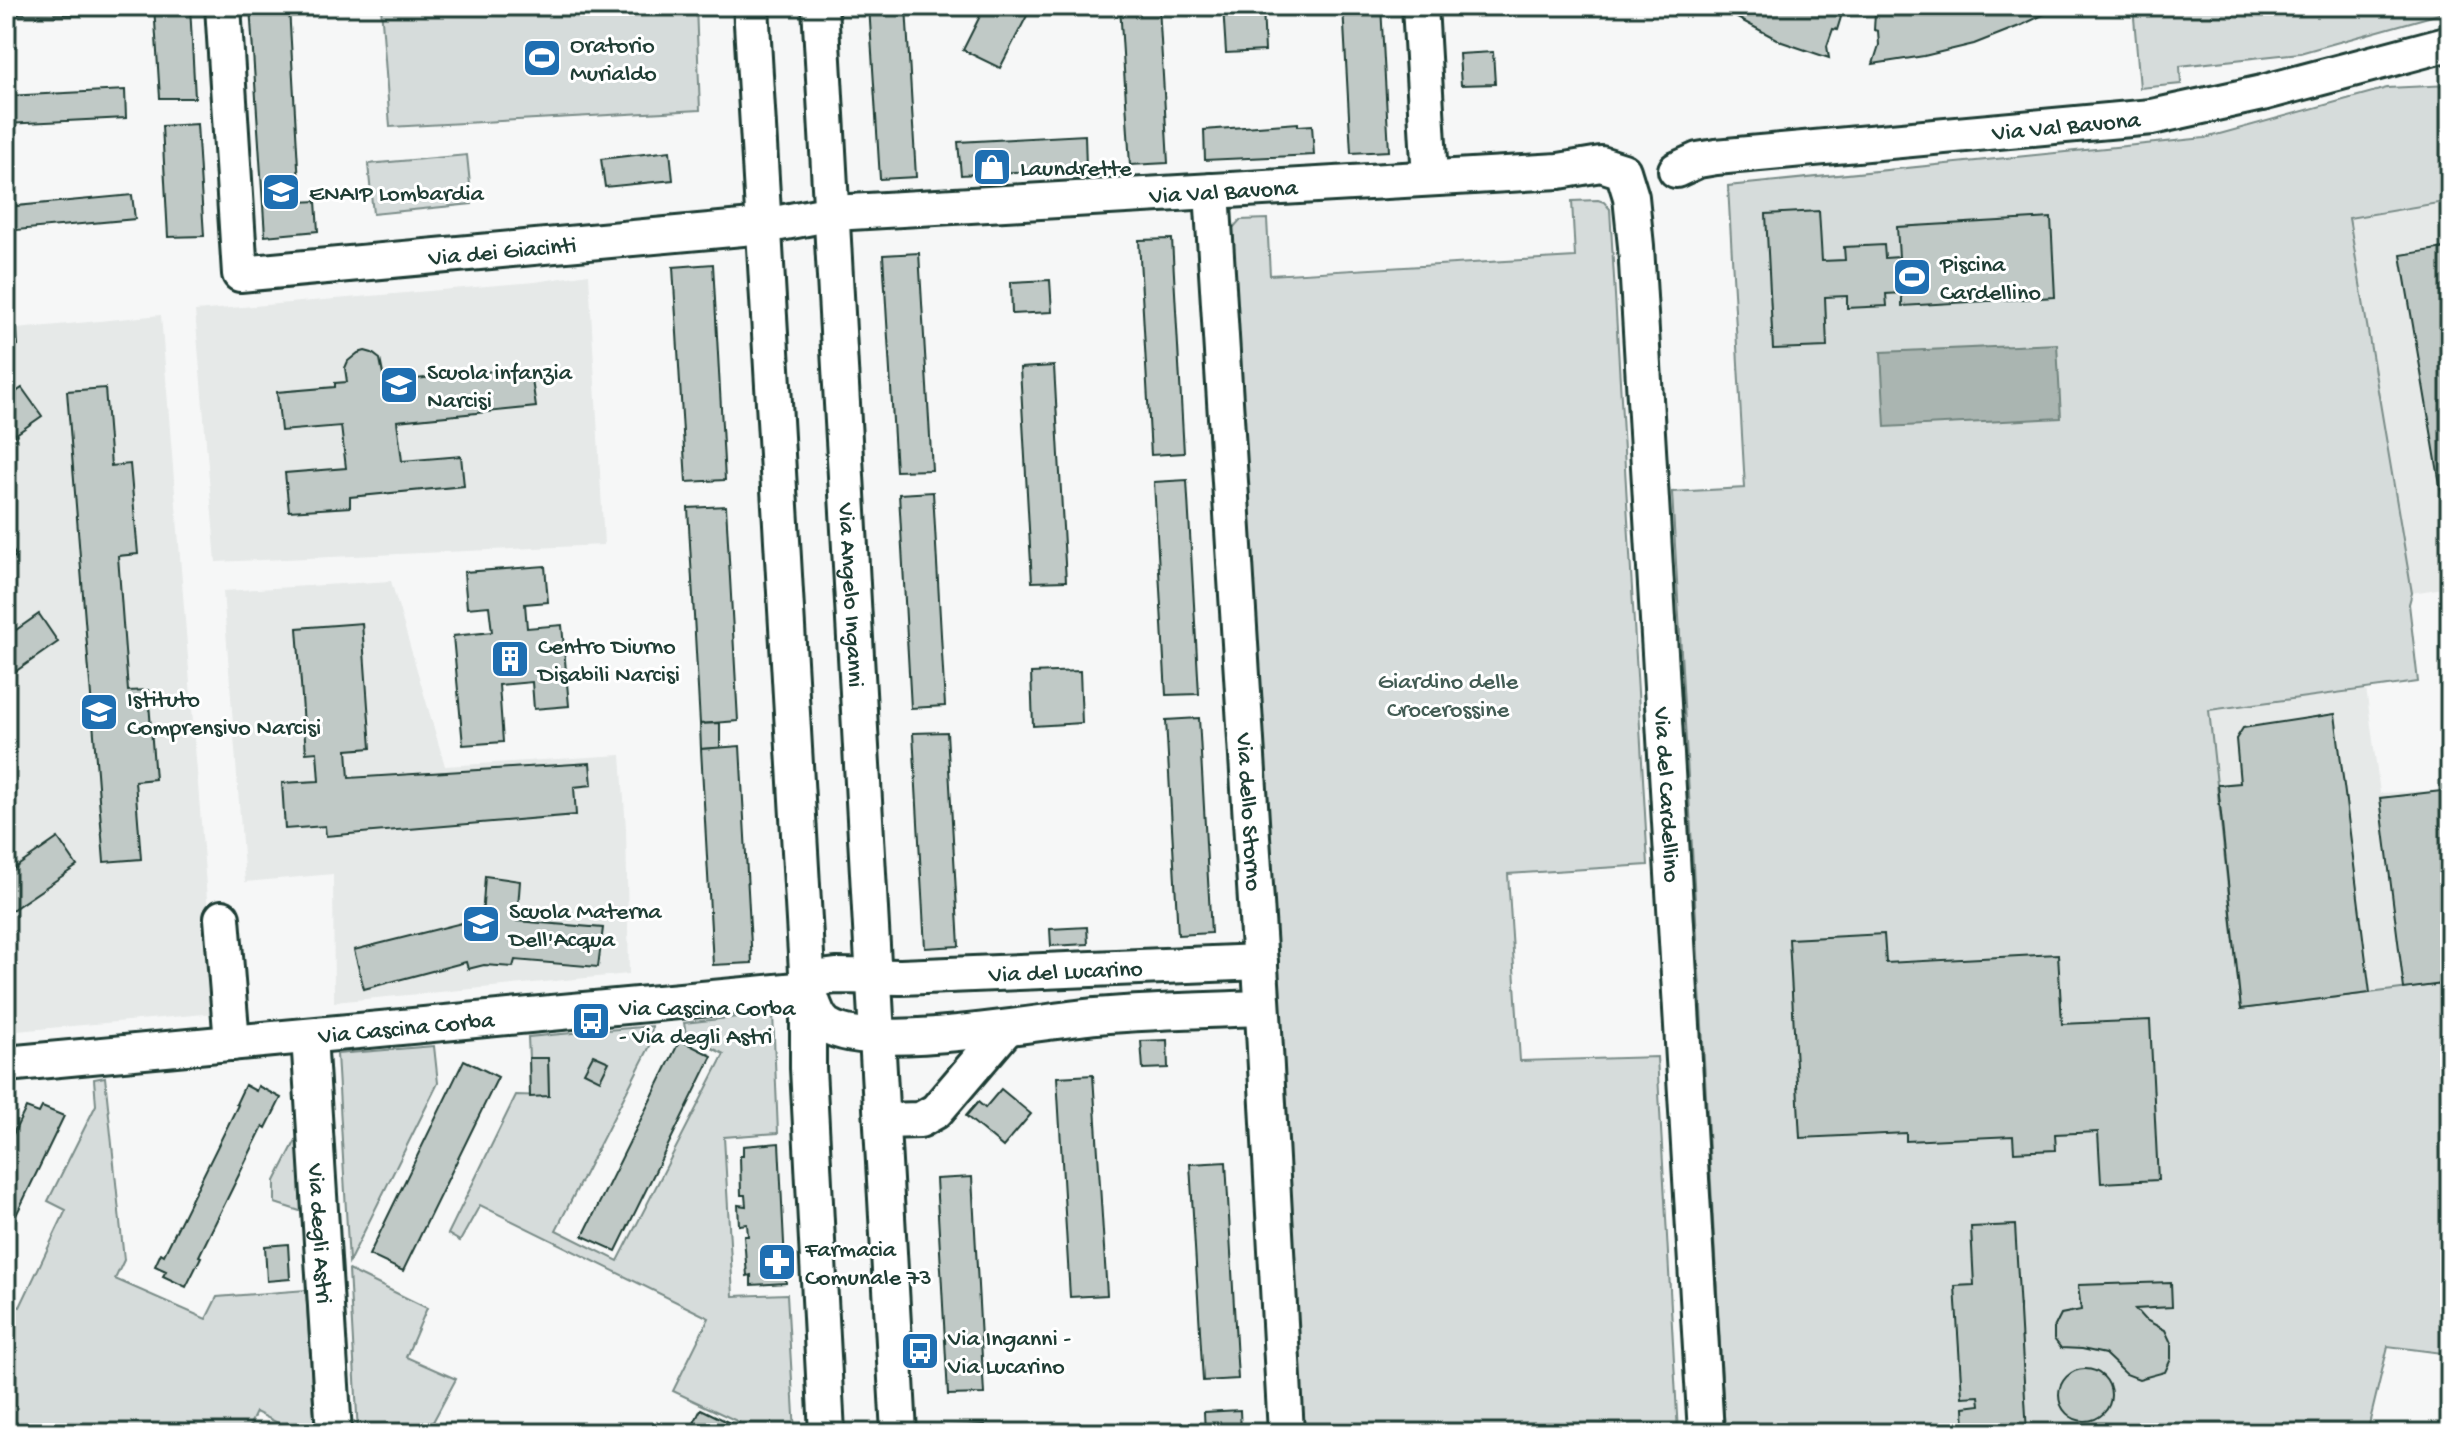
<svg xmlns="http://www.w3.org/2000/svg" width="2456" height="1439" font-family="'Gochi Hand',sans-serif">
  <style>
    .built { fill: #e6e9e8 }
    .green { fill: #d6dcdb; stroke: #7a8c88; stroke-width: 2 }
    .water { fill: #aab5b1; stroke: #72857f; stroke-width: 2 }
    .building { fill: #c0c9c6; stroke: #1f3d34; stroke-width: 2 }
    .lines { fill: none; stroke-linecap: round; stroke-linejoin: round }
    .minor-casing { stroke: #1f3d34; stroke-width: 40 }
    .minor { stroke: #fff; stroke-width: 34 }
    .labels { text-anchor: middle; stroke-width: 6; stroke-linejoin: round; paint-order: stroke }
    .poi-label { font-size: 24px; fill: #1f3d34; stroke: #fff; text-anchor: start }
    .street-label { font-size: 24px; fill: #1f3d34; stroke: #fff }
    .park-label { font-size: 24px; fill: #445d55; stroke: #fff }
  </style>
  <rect width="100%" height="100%" fill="#f6f7f7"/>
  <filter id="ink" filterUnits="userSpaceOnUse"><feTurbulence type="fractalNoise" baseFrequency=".0125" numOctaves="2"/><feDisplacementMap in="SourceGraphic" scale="16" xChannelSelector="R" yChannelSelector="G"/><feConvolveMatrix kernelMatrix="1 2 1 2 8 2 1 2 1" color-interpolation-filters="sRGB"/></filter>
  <g filter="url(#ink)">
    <g class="built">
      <path d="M 2450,201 L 2450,587 L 2412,593 L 2349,218 Z"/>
      <path d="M 589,274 L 604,545 L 216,562 L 195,311 L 535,282 Z"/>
      <path d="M 161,315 L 216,1013 L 6,1032 L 6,330 Z"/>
      <path d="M 391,581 L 445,766 L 621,755 L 626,829 L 629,974 L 334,1002 L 333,874 L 245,882 L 223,591 Z"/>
      <path d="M 2366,688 L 2380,793 L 2450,790 L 2450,983 L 2241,1009 L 2209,710 Z"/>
    </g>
    <g class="green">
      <path d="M 381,6 L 696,6 L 700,110 L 390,127 Z"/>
      <path d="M 2133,6 L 2450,6 L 2450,11 L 2300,53 L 2180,66 L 2181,84 L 2140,88 Z"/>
      <path d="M 2450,85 L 2450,201 L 2349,218 L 2412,593 L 2409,604 L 2418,682 L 2209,710 L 2241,1009 L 2450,983 L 2450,1354 L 2388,1346 L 2367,1433 L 1725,1433 L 1672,492 L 1745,488 L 1728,186 L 2205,138 L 2387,88 Z"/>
      <path d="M 467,155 L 472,204 L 373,214 L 368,164 Z"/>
      <path d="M 1598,200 L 1604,202 L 1610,209 L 1648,865 L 1508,874 L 1520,1061 L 1657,1057 L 1678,1433 L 1301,1433 L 1232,229 L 1240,220 L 1267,219 L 1270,275 L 1575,257 L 1572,201 Z"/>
      <path d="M 773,1013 L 778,1133 L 724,1137 L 733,1296 L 787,1294 L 795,1433 L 734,1433 L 739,1422 L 673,1391 L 709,1318 L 480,1205 L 460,1241 L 448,1234 L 516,1095 L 549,1096 L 548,1059 L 529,1058 L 528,1037 L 652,1026 L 650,1046 L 556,1230 L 618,1261 L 724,1054 L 686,1035 L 684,1023 Z"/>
      <path d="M 434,1046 L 438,1083 L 349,1262 L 337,1054 Z"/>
      <path d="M 105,1077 L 124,1260 L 115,1279 L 206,1319 L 217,1297 L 306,1290 L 315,1433 L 298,1433 L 256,1412 L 246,1433 L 6,1433 L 6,1302 L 20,1307 L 66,1210 L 48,1201 L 96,1105 L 94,1079 Z"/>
      <path d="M 298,1136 L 303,1212 L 275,1203 L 275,1181 Z"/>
      <path d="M 349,1270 L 427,1308 L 406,1357 L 456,1379 L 427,1433 L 358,1433 Z"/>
    </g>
    <path class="water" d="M 2057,344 L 2061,418 L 1885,427 L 1881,352 Z"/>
    <g class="building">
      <path d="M 6,6 L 117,6 L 117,15 L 6,14 Z"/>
      <path d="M 154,6 L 190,6 L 195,98 L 160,98 Z"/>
      <path d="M 250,6 L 313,6 L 289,7 L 300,202 L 316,201 L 318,231 L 265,236 Z"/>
      <path d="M 869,6 L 906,6 L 916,177 L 880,179 Z"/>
      <path d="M 985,6 L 1032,6 L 1000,68 L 963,50 Z"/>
      <path d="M 1120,6 L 1159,6 L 1168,163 L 1130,165 Z"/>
      <path d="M 1223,6 L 1263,6 L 1265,51 L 1226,53 Z"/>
      <path d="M 1343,6 L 1381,6 L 1389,151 L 1351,153 Z"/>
      <path d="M 1715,6 L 1821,6 L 1841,17 L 1837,30 L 1833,29 L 1827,46 L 1829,58 L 1782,42 Z"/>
      <path d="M 1907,6 L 2061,6 L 2022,25 L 1974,44 L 1924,56 L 1873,64 L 1879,45 L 1878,31 L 1874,30 L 1875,12 Z"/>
      <path d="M 1493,52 L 1495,84 L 1461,85 L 1459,54 Z"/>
      <path d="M 125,90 L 126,118 L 6,124 L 6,96 Z"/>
      <path d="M 1298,123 L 1298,126 L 1312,125 L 1314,155 L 1205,160 L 1204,130 Z"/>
      <path d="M 197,124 L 204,236 L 168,237 L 162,126 Z"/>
      <path d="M 1085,135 L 1086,168 L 961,175 L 958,142 Z"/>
      <path d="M 670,151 L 673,180 L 605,187 L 601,159 Z"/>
      <path d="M 132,195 L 135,219 L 6,231 L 6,207 Z"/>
      <path d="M 1819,211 L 1822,261 L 1845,260 L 1844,247 L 1884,245 L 1885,258 L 1899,257 L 1897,227 L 2051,218 L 2055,297 L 1902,306 L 1902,293 L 1886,294 L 1887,306 L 1847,308 L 1847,296 L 1825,297 L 1827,347 L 1773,349 L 1766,214 Z"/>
      <path d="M 1172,239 L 1184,453 L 1151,455 L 1139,240 Z"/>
      <path d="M 2450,247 L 2450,543 L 2401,255 Z"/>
      <path d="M 919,253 L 932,470 L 896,471 L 883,255 Z"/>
      <path d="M 713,264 L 725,480 L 686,482 L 673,267 Z"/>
      <path d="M 1050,280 L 1052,312 L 1012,314 L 1011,282 Z"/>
      <path d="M 17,328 L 18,345 L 6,346 L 6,329 Z"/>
      <path d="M 365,351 L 372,353 L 380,359 L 384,379 L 395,378 L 396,381 L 513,369 L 513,375 L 531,373 L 536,407 L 397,421 L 402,461 L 461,456 L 464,486 L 350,497 L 350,507 L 289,511 L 285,473 L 346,468 L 341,426 L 281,431 L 277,392 L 335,387 L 335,383 L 347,382 L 345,368 L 348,361 L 358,353 Z"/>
      <path d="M 1054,366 L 1066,581 L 1032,582 L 1020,368 Z"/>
      <path d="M 22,388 L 42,416 L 6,441 L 6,399 Z"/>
      <path d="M 105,388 L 111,466 L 130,464 L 138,554 L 118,556 L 128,691 L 148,690 L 155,779 L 135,781 L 141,859 L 104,862 L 67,391 Z"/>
      <path d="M 1187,480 L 1199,694 L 1166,695 L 1154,482 Z"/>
      <path d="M 933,492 L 945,706 L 911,708 L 899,494 Z"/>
      <path d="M 726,506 L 738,721 L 700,724 L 688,508 Z"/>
      <path d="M 6,540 L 16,556 L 6,563 Z"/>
      <path d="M 545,566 L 548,602 L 525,604 L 527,628 L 562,625 L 569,706 L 534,709 L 532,682 L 499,685 L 503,742 L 463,745 L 453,636 L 492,632 L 489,606 L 467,608 L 464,572 Z"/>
      <path d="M 39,614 L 58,642 L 6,678 L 6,637 Z"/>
      <path d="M 362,623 L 371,748 L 347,750 L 349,778 L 590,763 L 592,785 L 574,787 L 576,815 L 326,836 L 325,826 L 285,829 L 282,783 L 319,781 L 317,752 L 306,753 L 297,628 Z"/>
      <path d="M 1080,671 L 1082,723 L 1033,726 L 1031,673 Z"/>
      <path d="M 2335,714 L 2370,993 L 2241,1009 L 2218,785 L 2240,783 L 2236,739 L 2243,728 Z"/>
      <path d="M 1199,718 L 1211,933 L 1178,935 L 1166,720 Z"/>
      <path d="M 720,723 L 720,748 L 701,749 L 700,724 Z"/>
      <path d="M 947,732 L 959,946 L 925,948 L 913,733 Z"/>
      <path d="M 740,746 L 752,963 L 713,965 L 701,749 Z"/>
      <path d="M 2450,790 L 2450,983 L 2404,989 L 2380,798 Z"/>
      <path d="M 58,838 L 77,866 L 6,914 L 6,874 Z"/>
      <path d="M 485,876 L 520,881 L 517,921 L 603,928 L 598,967 L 515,960 L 513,967 L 484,965 L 468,969 L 466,962 L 364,989 L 354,950 L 482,918 Z"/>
      <path d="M 1087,927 L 1088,944 L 1051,946 L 1050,929 Z"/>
      <path d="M 1884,934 L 1886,963 L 2058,954 L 2062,1024 L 2150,1020 L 2158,1180 L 2101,1183 L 2098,1132 L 2055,1134 L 2056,1150 L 2014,1152 L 2013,1136 L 1906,1141 L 1906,1133 L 1800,1138 L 1789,939 Z"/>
      <path d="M 680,1040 L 712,1056 L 616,1251 L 583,1236 Z"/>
      <path d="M 1167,1040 L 1168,1068 L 1143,1069 L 1141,1041 Z"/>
      <path d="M 593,1055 L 609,1062 L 600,1080 L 584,1072 Z"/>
      <path d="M 529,1058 L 548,1058 L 549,1096 L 530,1097 Z"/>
      <path d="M 464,1060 L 498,1077 L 403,1271 L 369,1255 Z"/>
      <path d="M 1093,1075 L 1107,1295 L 1070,1297 L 1057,1077 Z"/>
      <path d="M 245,1085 L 256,1091 L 258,1086 L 281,1098 L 266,1128 L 263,1126 L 199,1256 L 201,1257 L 186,1287 L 163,1276 L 166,1271 L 155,1266 L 161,1253 L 164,1255 L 238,1105 L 236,1104 Z"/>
      <path d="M 1001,1089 L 1031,1114 L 1003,1147 L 966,1116 L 978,1102 L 985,1108 Z"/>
      <path d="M 42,1107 L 64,1116 L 6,1236 L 6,1148 L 26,1108 L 39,1113 Z"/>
      <path d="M 779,1143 L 786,1283 L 751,1285 L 751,1275 L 747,1276 L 744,1236 L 748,1236 L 747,1224 L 739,1225 L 738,1205 L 746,1206 L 745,1195 L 741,1195 L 740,1156 L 743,1156 L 743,1146 Z"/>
      <path d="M 1226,1162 L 1238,1379 L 1203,1381 L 1190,1164 Z"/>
      <path d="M 972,1177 L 984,1394 L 948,1395 L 936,1179 Z"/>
      <path d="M 2015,1225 L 2027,1433 L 1965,1433 L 1964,1407 L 1980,1405 L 1979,1396 L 1962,1397 L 1955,1286 L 1974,1285 L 1971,1227 Z"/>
      <path d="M 288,1244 L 290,1279 L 267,1281 L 265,1246 Z"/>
      <path d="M 2171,1282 L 2172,1307 L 2135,1309 L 2144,1319 L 2165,1330 L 2171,1343 L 2171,1359 L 2165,1372 L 2139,1379 L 2126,1374 L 2105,1354 L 2082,1349 L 2061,1348 L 2054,1339 L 2054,1328 L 2061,1314 L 2081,1310 L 2078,1285 Z"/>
      <path d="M 2450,1358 L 2450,1393 L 2442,1392 Z"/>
      <circle cx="2085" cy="1395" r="26"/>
      <path d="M 701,1409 L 734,1425 L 730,1433 L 689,1433 Z"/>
      <path d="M 1240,1410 L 1241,1433 L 1205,1433 L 1204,1412 Z"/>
      <path d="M 985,1425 L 986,1433 L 949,1433 L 949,1427 Z"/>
    </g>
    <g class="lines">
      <defs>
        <g id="minor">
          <path id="s1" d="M 223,6 L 240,274 L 764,226 L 833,213 L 1559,171 L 1601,164 L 1623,171 L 1631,197 L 1636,246 L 1706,1433"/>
          <path d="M 751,6 L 808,989 L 808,1068 L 827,1433"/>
          <path id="s2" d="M 820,6 L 899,1433"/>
          <path d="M 1420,6 L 1430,178"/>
          <path id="s3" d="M 1676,170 L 1698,160 L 1716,157 L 2152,117 L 2262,93 L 2450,43"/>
          <path id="s4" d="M 1212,191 L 1264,1031 L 1286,1433"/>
          <path d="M 222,918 L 232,1043"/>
          <path d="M 808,989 C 813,1001 816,1019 828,1026 C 871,1053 1042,1021 1096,1016 C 1151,1011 1207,1010 1262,1008"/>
          <path id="s5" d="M 808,989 L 821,978 L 836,976 L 901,977 L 1260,962"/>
          <path id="s6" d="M 309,1036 L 334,1433"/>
          <path id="s7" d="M 6,1064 L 808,989"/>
          <path d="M 883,1121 L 920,1120 L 936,1111 L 1006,1029"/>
        </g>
      </defs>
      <use href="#minor" class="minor-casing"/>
      <use href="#minor" class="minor"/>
    </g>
  </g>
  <defs>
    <symbol id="stadium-square" viewBox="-11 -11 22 22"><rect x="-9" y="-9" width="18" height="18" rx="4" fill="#1f6fb2" stroke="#fff"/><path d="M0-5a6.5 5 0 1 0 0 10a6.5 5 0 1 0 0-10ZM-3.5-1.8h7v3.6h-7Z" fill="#fff"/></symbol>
    <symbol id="shop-square" viewBox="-11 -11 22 22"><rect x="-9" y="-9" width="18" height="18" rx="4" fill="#1f6fb2" stroke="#fff"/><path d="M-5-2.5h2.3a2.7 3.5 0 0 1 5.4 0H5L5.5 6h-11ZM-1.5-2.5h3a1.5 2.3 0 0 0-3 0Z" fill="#fff"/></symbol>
    <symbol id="school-square" viewBox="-11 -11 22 22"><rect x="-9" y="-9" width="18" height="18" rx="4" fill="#1f6fb2" stroke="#fff"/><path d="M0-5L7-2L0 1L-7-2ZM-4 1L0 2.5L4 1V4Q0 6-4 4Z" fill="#fff"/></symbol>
    <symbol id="building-square" viewBox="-11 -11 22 22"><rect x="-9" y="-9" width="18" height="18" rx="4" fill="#1f6fb2" stroke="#fff"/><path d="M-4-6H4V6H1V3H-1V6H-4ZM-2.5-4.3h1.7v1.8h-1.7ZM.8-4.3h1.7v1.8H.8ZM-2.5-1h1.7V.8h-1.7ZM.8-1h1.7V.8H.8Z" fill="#fff"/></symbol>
    <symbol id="bus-square" viewBox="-11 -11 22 22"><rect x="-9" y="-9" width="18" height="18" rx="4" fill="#1f6fb2" stroke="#fff"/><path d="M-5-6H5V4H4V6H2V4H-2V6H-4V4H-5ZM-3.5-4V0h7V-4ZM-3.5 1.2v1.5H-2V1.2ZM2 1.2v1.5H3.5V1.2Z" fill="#fff"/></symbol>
    <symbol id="pharmacy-square" viewBox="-11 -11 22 22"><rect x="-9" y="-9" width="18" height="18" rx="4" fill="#1f6fb2" stroke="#fff"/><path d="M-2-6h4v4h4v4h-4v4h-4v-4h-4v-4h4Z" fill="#fff"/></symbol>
  </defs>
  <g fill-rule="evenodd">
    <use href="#stadium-square" x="520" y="36" width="44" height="44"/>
    <use href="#shop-square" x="970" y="145" width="44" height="44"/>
    <use href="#school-square" x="259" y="170" width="44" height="44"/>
    <use href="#stadium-square" x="1890" y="255" width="44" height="44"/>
    <use href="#school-square" x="377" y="363" width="44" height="44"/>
    <use href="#building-square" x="488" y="637" width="44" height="44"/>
    <use href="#school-square" x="77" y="690" width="44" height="44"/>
    <use href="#school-square" x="459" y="902" width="44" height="44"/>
    <use href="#bus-square" x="569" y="999" width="44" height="44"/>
    <use href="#pharmacy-square" x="755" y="1240" width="44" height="44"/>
    <use href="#bus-square" x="898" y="1329" width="44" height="44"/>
  </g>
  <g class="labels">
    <g class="poi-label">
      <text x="570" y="52">Oratorio<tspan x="570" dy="28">Murialdo</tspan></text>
      <text x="1020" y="175">Laundrette</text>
      <text x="309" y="200">ENAIP Lombardia</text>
      <text x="1940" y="271">Piscina<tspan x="1940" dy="28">Cardellino</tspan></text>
      <text x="427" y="379">Scuola infanzia<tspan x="427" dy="28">Narcisi</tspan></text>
      <text x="538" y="653">Centro Diurno<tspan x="538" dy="28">Disabili Narcisi</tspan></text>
      <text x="127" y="706">Istituto<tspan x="127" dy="28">Comprensivo Narcisi</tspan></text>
      <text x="509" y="918">Scuola Materna<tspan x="509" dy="28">Dell'Acqua</tspan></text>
      <text x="619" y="1015">Via Cascina Corba<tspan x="619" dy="28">- Via degli Astri</tspan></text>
      <text x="805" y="1256">Farmacia<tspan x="805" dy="28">Comunale 73</tspan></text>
      <text x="948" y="1345">Via Inganni -<tspan x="948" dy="28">Via Lucarino</tspan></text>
    </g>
    <g class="street-label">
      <text dy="8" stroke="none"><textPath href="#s3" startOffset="394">Via Val Bavona</textPath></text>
      <text dy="8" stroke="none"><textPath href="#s1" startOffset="1256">Via Val Bavona</textPath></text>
      <text dy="8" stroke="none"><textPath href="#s1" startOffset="532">Via dei Giacinti</textPath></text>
      <text dy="8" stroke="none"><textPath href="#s2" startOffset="590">Via Angelo Inganni</textPath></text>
      <text dy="8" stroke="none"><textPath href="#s1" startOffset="2284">Via del Cardellino</textPath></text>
      <text dy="8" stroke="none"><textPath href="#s4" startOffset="622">Via dello Storno</textPath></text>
      <text dy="8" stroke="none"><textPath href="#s5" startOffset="262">Via del Lucarino</textPath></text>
      <text dy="8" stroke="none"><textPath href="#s7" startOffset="402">Via Cascina Corba</textPath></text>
      <text dy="8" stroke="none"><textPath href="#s6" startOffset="198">Via degli Astri</textPath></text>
    </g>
    <g class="park-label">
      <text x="1448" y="688">Giardino delle<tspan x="1448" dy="28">Crocerossine</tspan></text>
    </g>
  </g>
  <rect width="2456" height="1439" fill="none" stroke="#fff" stroke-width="32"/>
  <rect x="16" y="16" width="2424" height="1407" fill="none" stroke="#1f3d34" stroke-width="3" filter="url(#ink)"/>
</svg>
